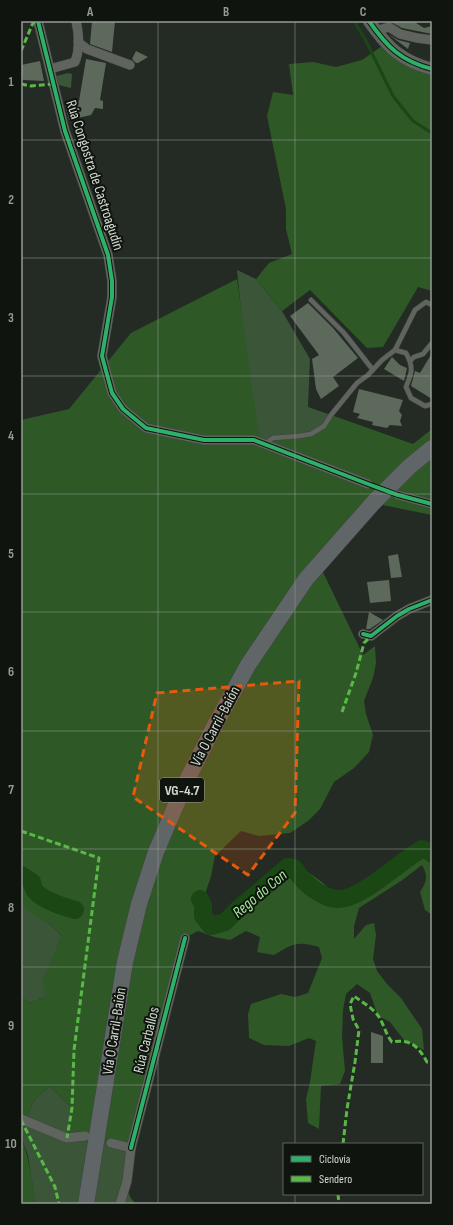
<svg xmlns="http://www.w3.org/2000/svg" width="453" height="1225" font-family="'Sofia Sans Condensed',sans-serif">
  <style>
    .green { fill: #3a5537 }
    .forest { fill: #2e5927 }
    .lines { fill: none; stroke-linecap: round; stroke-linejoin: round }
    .stream { stroke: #1a4714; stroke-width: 3 }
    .river { stroke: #1a4714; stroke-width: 18 }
    .building { fill: #5c695b }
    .lane-casing { stroke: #414640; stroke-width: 5.5 }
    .street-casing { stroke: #414640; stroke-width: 10 }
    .secondary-casing { stroke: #414640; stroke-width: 13 }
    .highway-casing { stroke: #414640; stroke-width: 17 }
    .lane { stroke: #5f645e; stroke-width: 4.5 }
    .street { stroke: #5f645e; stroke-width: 9 }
    .secondary { stroke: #5f645e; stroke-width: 12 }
    .highway { stroke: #606668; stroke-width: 16 }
    .quiet { stroke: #58b947; stroke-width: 3; stroke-dasharray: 6 3; stroke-linecap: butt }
    .cycleway-casing { stroke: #0f140e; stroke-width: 6 }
    .cycleway { stroke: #2db169; stroke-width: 4 }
    .marked { fill: #e8590c; fill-opacity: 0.2; stroke: #e8590c; stroke-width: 3; stroke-dasharray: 8 5; stroke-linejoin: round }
    .grid { fill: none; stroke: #949c94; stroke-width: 1; stroke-opacity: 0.55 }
    .labels { text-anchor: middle; stroke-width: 4; stroke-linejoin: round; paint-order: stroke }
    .shield { fill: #0f140e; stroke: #979e96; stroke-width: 1 }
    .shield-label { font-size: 14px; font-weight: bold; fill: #d1d9d0 }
    .street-label { font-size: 15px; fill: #d1d9d0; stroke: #0f140e }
    .water-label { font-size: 16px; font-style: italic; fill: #a2e997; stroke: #0f140e }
    .neatline { fill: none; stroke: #949c94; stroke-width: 1.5 }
    .grid-label { font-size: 13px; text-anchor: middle; font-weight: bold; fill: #949c94 }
  </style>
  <rect width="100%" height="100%" fill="#242a24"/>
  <g class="green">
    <path d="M 68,73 L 72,74 L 71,88 L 58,85 L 56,76 Z"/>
    <path d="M 237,270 L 256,279 L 282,311 L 310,359 L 308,407 L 331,415 L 324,426 L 299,436 L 254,440 Z"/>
    <path d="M 21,902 L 29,911 L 50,924 L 62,936 L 57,948 L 46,997 L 30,1003 L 21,997 Z"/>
    <path d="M 50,1086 L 72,1108 L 85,1136 L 131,1148 C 129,1165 120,1193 137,1204 L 35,1204 C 33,1188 31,1172 28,1156 C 26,1148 21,1140 21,1132 L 34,1100 Z"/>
  </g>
  <g class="forest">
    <path d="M 385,44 L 432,69 L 432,291 L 418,287 L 383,347 L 367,348 L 310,290 L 282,311 L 256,279 L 269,263 L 292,254 L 286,229 L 286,209 L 267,116 L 273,92 L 293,95 L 289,64 L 313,62 L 336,67 L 362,60 Z"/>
    <path d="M 237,279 L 260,445 L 273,438 L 311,434 L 324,426 L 331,415 L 413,444 L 432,429 L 432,515 L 373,503 L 319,564 L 363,655 L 375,646 L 376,663 L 373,678 L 364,701 L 366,714 L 373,735 L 369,752 L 354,768 L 334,782 L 320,809 L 308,821 L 290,833 L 259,836 L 241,831 L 215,856 L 211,876 L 206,891 L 208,909 L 212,919 L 223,916 L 285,865 L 295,863 L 322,882 L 334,893 L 346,890 L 365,881 L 413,845 L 427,843 L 432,848 L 432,915 L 425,910 L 420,892 C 427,882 428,875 422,865 L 401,881 L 359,908 L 354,926 L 354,939 L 366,925 L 374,923 L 376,935 L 373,959 L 377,971 L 387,984 L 401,998 L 422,1029 L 424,1050 L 404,1040 L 390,1022 L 378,1016 L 370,993 L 357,984 L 346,994 L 343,1010 L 342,1037 L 345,1071 L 340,1084 L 321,1086 L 319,1129 L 308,1123 L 306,1099 L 310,1082 L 316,1041 L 309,1038 L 289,1046 L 264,1045 L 249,1038 L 248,1014 L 251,1004 L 281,994 L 295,997 L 308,993 L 322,958 L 319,947 C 297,941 294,943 274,955 L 257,952 L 260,937 L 246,931 L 230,940 L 214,937 L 198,931 L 185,938 L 131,1148 L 85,1136 L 67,1138 L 72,1108 L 50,1086 L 34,1100 L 21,1132 L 21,997 L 30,1003 L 46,997 L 42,981 L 62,936 L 50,924 L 28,911 L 21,902 L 21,420 L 69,409 L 131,333 Z"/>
    <path d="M 21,1136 C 29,1159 33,1180 35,1204 L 21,1204 Z"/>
  </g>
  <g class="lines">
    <path class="stream" d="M 354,21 L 365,39 L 393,96 L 413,121 L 432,133"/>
    <g class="river">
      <path d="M 21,875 L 32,882 C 33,885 33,889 35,891 C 43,900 64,907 75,910"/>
      <path d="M 200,899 L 203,905 L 203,916 L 211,926 L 225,922 L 237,910 L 288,867 L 294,868 C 300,878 308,886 318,892 C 325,896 330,899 338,899 C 361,900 401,860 422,849 L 431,852 L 432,854"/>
    </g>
  </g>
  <g class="building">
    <path d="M 92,21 L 115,21 L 112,52 L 90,44 Z"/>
    <path d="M 389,21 L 413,21 L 424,28 L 432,26 L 432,34 L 402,28 Z"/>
    <path d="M 388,34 L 398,40 L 410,43 L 408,49 Z"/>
    <path d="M 136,51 L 148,57 L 138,63 L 136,63 L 132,59 Z"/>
    <path d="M 86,59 L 106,63 L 100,100 L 103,101 L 103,109 L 95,108 L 91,115 L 69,120 L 65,104 L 79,101 Z"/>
    <path d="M 40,61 L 44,81 L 23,80 L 21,74 L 21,65 Z"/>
    <path d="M 308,303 L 333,328 L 358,358 L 333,377 L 339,386 L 321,399 L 316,389 L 312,359 L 319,355 L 290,316 Z"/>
    <path d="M 432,353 L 432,399 L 411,386 L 415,371 L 420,373 Z"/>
    <path d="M 392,357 L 400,365 L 407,368 L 404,381 L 384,369 Z"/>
    <path d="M 359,389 L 403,400 L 399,411 L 402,415 L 400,421 L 402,426 L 390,425 L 387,428 L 372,425 L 373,422 L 357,418 L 360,414 L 353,412 Z"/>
    <path d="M 398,554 L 402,577 L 391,578 L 388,556 Z"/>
    <path d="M 389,580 L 391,601 L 370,603 L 367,582 Z"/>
    <path d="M 369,612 L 383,620 L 370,629 L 366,629 Z"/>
    <path d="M 371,1032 L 383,1036 L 383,1063 L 371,1063 Z"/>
  </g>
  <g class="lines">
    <defs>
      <g id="lane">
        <path d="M 311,300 L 344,333 L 373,370"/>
        <path d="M 395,350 L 406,353 C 414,368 412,372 406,387 L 411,398 L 425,406 L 432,404"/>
        <path d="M 410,361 L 414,357 L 423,354 L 432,343"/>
        <path d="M 264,444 L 273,438 L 299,436 L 311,434 L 324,426 L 331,415 L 357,383 L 368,375 L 382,360 L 395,350 L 415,310 L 426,302 L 432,305"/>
      </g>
      <g id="street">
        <path d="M 38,21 L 65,131 L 108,255 L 112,281 L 112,297 L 102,356 L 112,393 L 123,409 L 146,428 L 204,440 L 254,440 L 368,484"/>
        <path d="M 376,32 L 382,29 L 389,27 L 400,34 L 417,38 L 432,40"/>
        <path d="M 78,42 L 87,49 L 130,65"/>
        <path d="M 50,69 L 75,62 C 80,49 79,34 76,21"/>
        <path d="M 398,495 L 432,504"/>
        <path d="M 363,634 L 371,636 L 397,616 L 409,609 L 432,600"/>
        <path d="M 21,1119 L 67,1138 L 85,1136"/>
        <path d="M 111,1143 L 131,1148 L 127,1181 L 120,1204"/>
        <path d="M 131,1148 L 185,938"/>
      </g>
      <path id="secondary" d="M 369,21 C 387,47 401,61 432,69"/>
      <path id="highway" d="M 86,1204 L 125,962 L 139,904 L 156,852 L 184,786 L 215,725 L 248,665 L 306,579 L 373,503 L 409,467 L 432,448"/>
    </defs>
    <use href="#lane" class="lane-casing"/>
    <use href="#street" class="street-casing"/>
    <use href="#secondary" class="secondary-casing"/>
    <use href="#highway" class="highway-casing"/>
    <use href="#lane" class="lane"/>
    <use href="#street" class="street"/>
    <use href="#secondary" class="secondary"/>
    <use href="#highway" class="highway"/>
    <g class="quiet">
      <path d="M 21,51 L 33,23 L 38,22"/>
      <path d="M 21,84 L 31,86 L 54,84"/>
      <path d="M 342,712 L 356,673 L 364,643 L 371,636"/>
      <path d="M 21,831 L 99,858 L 74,1050 L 72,1108 L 67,1138"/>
      <path d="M 21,1120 L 55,1187 L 59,1204"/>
      <path d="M 343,1144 L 347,1109 L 355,1062 L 359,1030 L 353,1019 L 350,1004 L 354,996 C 362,1002 373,1008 379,1017 C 384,1025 386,1035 392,1042 C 411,1039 418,1046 427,1062 L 432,1062"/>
      <path d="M 338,1194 L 339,1204"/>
    </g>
    <defs>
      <g id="cycleway">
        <path d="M 38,21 L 65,131 L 108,255 L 112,281 L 112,297 L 102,356 L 112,393 L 123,409 L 146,428 L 204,440 L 254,440 L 368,484 L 398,495 L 432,504"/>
        <path d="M 369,21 C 387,47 401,61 432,69"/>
        <path d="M 363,634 L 371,636 L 397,616 L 409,609 L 432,600"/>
        <path d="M 131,1148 L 185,938"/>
      </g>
    </defs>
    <use href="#cycleway" class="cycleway-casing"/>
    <use href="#cycleway" class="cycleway"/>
  </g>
  <path class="marked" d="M 299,681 L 295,813 L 248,875 L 133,797 L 157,693 Z"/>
  <path class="grid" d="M 158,21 L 158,1204M 295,21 L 295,1144M 21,140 L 432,140M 21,258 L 432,258M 21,376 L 432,376M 21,494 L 432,494M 21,612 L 432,612M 21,731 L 432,731M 21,849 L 432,849M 21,967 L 432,967M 21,1085 L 432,1085M 295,1194 L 295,1204"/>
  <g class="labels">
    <rect class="shield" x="160" y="778" width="44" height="24" rx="3"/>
    <g class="shield-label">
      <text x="182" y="795">VG-4.7</text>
    </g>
    <g class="street-label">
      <text transform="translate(95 175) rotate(72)" y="5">Rúa Congostra de Castroagudín</text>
      <text transform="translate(215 726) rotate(-62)" y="5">Vía O Carril-Baión</text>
      <text transform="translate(114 1031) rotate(-81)" y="5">Vía O Carril-Baión</text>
      <text transform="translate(146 1040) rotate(-76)" y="5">Rúa Carballos</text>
    </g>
    <g class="water-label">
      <text transform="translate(259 893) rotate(-40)" y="6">Rego do Con</text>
    </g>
  </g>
  <rect width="453" height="1225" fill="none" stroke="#0f140e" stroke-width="44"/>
  <rect x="283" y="1143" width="140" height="52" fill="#0f140e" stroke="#5d635c"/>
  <rect x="291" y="1156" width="20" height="6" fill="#2db169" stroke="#5d635c"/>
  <text x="319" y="1163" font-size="12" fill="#d1d9d0">Ciclovía</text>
  <rect x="291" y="1176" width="20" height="6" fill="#58b947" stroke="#5d635c"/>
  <text x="319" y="1183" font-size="12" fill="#d1d9d0">Sendero</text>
  <rect x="22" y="22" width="409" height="1181" class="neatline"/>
  <g class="grid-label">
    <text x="90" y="16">A</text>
    <text x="226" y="16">B</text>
    <text x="363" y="16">C</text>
    <text x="11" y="86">1</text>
    <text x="11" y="204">2</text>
    <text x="11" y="322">3</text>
    <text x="11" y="440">4</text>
    <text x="11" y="558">5</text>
    <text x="11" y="676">6</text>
    <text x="11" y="794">7</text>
    <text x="11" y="912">8</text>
    <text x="11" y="1030">9</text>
    <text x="11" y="1148">10</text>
  </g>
</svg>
